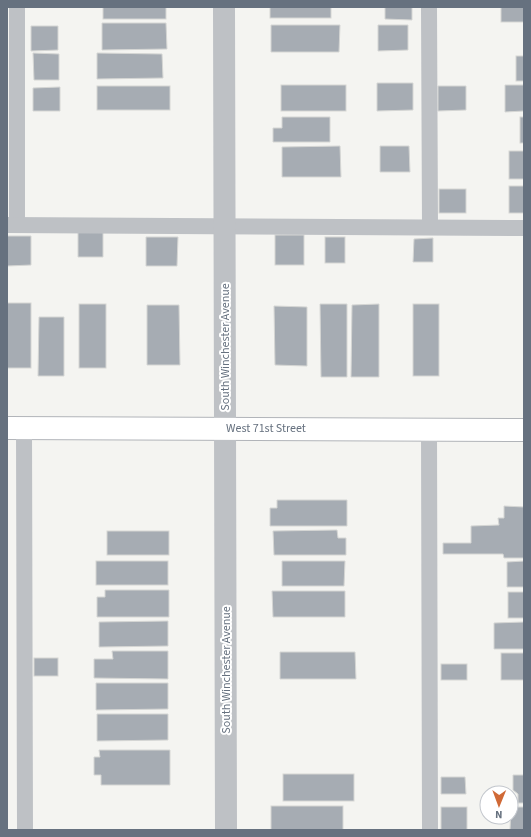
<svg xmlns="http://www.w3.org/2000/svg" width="531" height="837" font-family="'Source Sans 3',sans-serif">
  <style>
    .building { fill: #a6acb3; stroke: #d5d6d4 }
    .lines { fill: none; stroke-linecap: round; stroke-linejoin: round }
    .secondary-casing { stroke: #b1b4b9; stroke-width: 24 }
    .lane { stroke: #bec1c5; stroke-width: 16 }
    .street { stroke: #bec1c5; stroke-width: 22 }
    .secondary { stroke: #fff; stroke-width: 22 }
    .labels { text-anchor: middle; stroke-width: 4; stroke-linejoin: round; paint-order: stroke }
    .street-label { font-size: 12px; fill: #66717f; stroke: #fff }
  </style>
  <rect width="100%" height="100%" fill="#f4f4f1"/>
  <g class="building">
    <rect x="103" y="7" width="63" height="12"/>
    <rect x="270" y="7" width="61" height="11"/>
    <path d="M 385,7 L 412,7 L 412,20 L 385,19 Z"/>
    <rect x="501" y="7" width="23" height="15"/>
    <path d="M 102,23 L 166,23 L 167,49 L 102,50 Z"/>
    <path d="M 271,25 L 340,25 L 339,52 L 271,52 Z"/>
    <path d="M 378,25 L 408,25 L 408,50 L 378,51 Z"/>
    <path d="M 31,26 L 58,26 L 58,50 L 31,51 Z"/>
    <path d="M 33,53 L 59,54 L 59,80 L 34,80 Z"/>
    <path d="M 97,53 L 162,54 L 163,78 L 97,79 Z"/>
    <rect x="516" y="56" width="8" height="25"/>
    <path d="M 377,83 L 413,83 L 413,110 L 377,111 Z"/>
    <rect x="281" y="85" width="65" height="26"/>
    <path d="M 505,85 L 524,85 L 524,111 L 505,112 Z"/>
    <rect x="97" y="86" width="73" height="24"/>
    <path d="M 438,86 L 466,86 L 466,110 L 438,111 Z"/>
    <path d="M 60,87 L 60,111 L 33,111 L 33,88 Z"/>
    <path d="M 282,117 L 330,117 L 330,142 L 273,142 L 273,128 L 282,128 Z"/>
    <rect x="520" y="117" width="4" height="26"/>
    <path d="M 340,146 L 341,177 L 282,177 L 282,147 Z"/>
    <path d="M 380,146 L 409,146 L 410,172 L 380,172 Z"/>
    <rect x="509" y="151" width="15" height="28"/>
    <rect x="509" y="186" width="15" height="27"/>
    <rect x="439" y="189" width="27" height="24"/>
    <path d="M 78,231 L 103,232 L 103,257 L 78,257 Z"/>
    <rect x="275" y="235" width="29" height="30"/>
    <path d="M 7,236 L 31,236 L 31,265 L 7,266 Z"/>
    <path d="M 146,237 L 178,237 L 177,266 L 146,266 Z"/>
    <rect x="325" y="237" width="20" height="26"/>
    <path d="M 433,238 L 433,262 L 413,262 L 414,239 Z"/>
    <rect x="7" y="303" width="24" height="65"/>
    <rect x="79" y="304" width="27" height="64"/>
    <path d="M 320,304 L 347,304 L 347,377 L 321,377 Z"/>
    <path d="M 379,304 L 379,377 L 351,377 L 352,305 Z"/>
    <rect x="413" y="304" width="26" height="72"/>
    <path d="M 147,305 L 179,305 L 180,365 L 147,365 Z"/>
    <path d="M 274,306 L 307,307 L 307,366 L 275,365 Z"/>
    <path d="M 39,317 L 64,317 L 64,376 L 38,376 Z"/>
    <path d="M 277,500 L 347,500 L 347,526 L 270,526 L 270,508 L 277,508 Z"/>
    <path d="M 504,506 L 524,507 L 524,558 L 504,558 L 503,554 L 443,554 L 443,543 L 471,543 L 471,526 L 499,525 L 498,518 L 504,518 Z"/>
    <path d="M 337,530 L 338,538 L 346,538 L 346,555 L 274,555 L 273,531 Z"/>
    <rect x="107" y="531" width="62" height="24"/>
    <rect x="96" y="561" width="72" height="24"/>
    <path d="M 282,561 L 345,561 L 344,586 L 282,586 Z"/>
    <path d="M 524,561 L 524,587 L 507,587 L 507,562 Z"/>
    <path d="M 105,590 L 169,590 L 169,617 L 97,617 L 97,597 L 105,597 Z"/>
    <path d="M 272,591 L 345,591 L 345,617 L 273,617 Z"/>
    <rect x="508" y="592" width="16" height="26"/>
    <path d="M 168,621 L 168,646 L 99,647 L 99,622 Z"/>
    <path d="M 524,622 L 524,649 L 494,649 L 494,623 Z"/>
    <path d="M 112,651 L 168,651 L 168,679 L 94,678 L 94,659 L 113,659 Z"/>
    <path d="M 280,652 L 355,652 L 356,679 L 280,679 Z"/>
    <rect x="501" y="653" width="23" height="27"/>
    <rect x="34" y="658" width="24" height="18"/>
    <rect x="441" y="664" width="26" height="16"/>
    <path d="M 96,683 L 168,683 L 168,709 L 96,710 Z"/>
    <path d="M 97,714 L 168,714 L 168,740 L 97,741 Z"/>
    <path d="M 99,750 L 170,750 L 170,785 L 101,785 L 101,775 L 94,775 L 94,757 L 100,757 Z"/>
    <rect x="283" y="774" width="71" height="27"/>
    <path d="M 513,775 L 524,775 L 524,803 L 518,803 L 518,794 L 513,790 Z"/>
    <path d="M 441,777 L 465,777 L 466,794 L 441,794 Z"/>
    <rect x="271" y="806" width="72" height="24"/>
    <rect x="441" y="807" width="26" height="23"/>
    <path d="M 511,807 L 524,807 L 524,830 L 510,830 Z"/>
  </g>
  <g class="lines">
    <defs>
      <path id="secondary" d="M 7,428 L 524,430"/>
    </defs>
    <use href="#secondary" class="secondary-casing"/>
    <g class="lane">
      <path d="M 17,7 L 17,225"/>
      <path d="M 429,7 L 430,227"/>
      <path d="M 7,225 L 524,228"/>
      <path d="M 24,428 L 25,830"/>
      <path d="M 429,429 L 430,830"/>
    </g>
    <path class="street" d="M 224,7 L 226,830"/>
    <use href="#secondary" class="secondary"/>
  </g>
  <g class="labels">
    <g class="street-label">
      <text transform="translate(225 347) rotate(-90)" y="4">South Winchester Avenue</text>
      <text x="266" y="432">West 71st Street</text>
      <text transform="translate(226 670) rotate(-90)" y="4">South Winchester Avenue</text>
    </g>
  </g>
  <rect width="531" height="837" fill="none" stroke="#66717f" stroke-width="16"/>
  <g transform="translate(499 805) rotate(181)"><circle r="19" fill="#ffffff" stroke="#c2c6cc"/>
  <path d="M0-3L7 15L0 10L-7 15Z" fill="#d06936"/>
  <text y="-6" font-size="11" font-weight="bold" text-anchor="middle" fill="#66717f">N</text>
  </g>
</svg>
